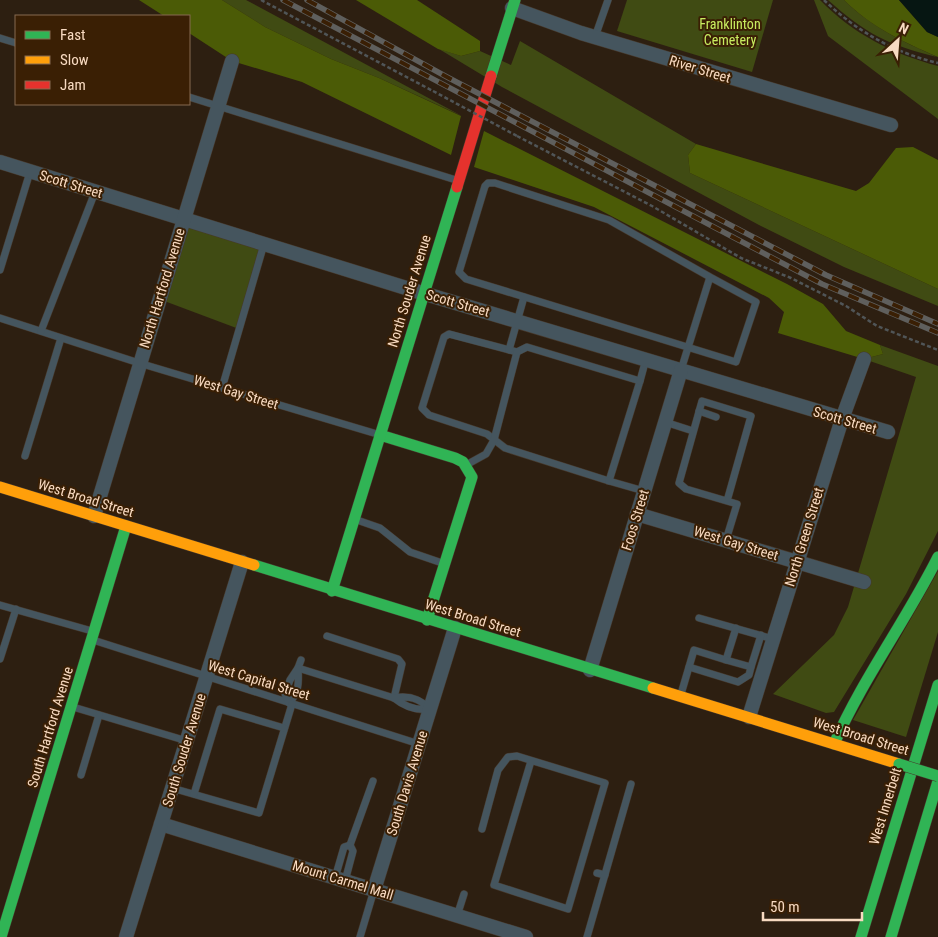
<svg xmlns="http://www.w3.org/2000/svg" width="938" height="937" font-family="'Roboto Condensed',sans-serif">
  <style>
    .green { fill: #404b13 }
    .forest { fill: #4b5b06 }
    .water { fill: #061612 }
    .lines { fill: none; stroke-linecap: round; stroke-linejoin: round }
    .lane-casing { stroke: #47392c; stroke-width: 8 }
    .street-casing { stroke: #47392c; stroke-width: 15 }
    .fast-casing { stroke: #47392c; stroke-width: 12 }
    .slow-casing { stroke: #47392c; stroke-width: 12 }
    .jam-casing { stroke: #47392c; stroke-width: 12 }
    .path { stroke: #505557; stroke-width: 2.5; stroke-dasharray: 4 2.5; stroke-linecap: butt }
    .lane { stroke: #45555e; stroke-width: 7 }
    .street { stroke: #45555e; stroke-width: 14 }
    .fast { stroke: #30b455; stroke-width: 11 }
    .slow { stroke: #ff9f0a; stroke-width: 11 }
    .jam { stroke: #e5322d; stroke-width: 11 }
    .rail-casing { stroke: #5f5f5d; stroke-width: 5.5 }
    .rail { stroke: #3a1f04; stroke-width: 4; stroke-dasharray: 11; stroke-linecap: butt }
    .fast-bridge-casing { stroke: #47392c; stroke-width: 12; stroke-linecap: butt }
    .path-bridge { stroke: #505557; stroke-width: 2.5; stroke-dasharray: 4 2.5; stroke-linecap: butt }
    .fast-bridge { stroke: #30b455; stroke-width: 11 }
    .labels { text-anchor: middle; stroke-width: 4; stroke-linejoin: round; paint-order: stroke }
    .park-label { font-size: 14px; fill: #c8ed60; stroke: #3a1f04 }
    .street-label { font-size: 14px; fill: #f8dac1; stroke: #3a1f04 }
  </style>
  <rect width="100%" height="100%" fill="#2d1f11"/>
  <g class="green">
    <path d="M 222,0 L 246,0 L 462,116 L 379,78 L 331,59 L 265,27 Z"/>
    <path d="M 627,0 L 773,0 L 752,72 L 617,31 Z"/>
    <path d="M 814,0 L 820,0 C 853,34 893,54 938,66 L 938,119 L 828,36 Z"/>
    <path d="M 828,0 L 844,0 C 871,27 902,41 937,57 C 888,45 866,34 828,0 Z"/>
    <path d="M 520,41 L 696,144 L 688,155 L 690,173 L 938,289 L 938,306 L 844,267 L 759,225 L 502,87 L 439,49 L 461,56 L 480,51 L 511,65 Z"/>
    <path d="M 182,219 L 264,244 L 239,329 L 159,299 Z"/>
    <path d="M 880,345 L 938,366 L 938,531 L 906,594 L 834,712 L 826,713 L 773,694 L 834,635 L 848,607 L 916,377 L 864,359 L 883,354 Z"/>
    <path d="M 938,571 L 938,632 L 906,737 L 853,720 Z"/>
  </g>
  <g class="forest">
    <path d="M 139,0 L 222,0 L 265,27 L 331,59 L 379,78 L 461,116 L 451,155 L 302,82 L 232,61 L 189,33 L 189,16 L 164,16 Z"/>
    <path d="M 356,0 L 417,0 L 480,41 L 480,51 L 461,56 L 438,49 Z"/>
    <path d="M 844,0 L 899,0 L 927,32 L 938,37 L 938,57 C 903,42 871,27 844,0 Z"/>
    <path d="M 484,131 L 787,284 L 823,304 L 846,331 L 880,345 L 883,354 L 864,359 L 778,333 L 784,312 L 769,298 L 594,207 L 474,167 Z"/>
    <path d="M 696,144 L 856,191 L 869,183 L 896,148 L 913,147 L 938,160 L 938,289 L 690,173 L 688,155 Z"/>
  </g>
  <path class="water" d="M 899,0 L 938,0 L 938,37 L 927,32 Z"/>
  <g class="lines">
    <defs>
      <g id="lane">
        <path d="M 595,37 L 608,0"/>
        <path d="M 0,38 L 16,43"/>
        <path d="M 189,97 L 456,180"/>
        <path d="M 0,270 L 30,172"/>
        <path d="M 0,318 L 139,363 L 377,434"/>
        <path d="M 41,331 L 95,192"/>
        <path d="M 449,334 L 517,352 L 527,347 L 640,381 L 609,481 L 505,448 L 487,434 L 429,415 L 422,408 L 444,337 Z"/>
        <path d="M 509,350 L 524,297"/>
        <path d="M 681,370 L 710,277 L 609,220 L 495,183 L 488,183 L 485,186 L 459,272 L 466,279 L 736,362 L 756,302 L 710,277"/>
        <path d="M 640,381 L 646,359"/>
        <path d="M 222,388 L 264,244"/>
        <path d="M 699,411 L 716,417"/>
        <path d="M 665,422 L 693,431"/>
        <path d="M 25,456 L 61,338"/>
        <path d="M 466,465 L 486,454 L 494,440 L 517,352"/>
        <path d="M 609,481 L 644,491"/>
        <path d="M 357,520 L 380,528 L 410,552 L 445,564"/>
        <path d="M 726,540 L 737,504 L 686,489 L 679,483 L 702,401 L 751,416 L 727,501"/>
        <path d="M 0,605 L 92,631"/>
        <path d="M 699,618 L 773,639"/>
        <path d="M 736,628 L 726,660 L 751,667 L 761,635"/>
        <path d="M 327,636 L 398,659 L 402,664 L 394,698"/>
        <path d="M 93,640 L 419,744"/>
        <path d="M 0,659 L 16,609"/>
        <path d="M 301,660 L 298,668 L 394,698 C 405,707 416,711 430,709 C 419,698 408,695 394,698"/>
        <path d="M 689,667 L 738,682 L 749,675 L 751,667"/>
        <path d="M 298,668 C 299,682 299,693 289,703 L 285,694 L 290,680 Z"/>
        <path d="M 681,694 L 694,650 L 726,660"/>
        <path d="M 73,707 L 187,741"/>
        <path d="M 81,775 L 99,715"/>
        <path d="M 172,788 L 259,813 L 292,704"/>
        <path d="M 194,794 L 220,709 L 284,728"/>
        <path d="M 482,829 L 498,770 L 508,757 L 517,756 L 605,783 L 568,909 L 494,885 L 531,761"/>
        <path d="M 350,845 L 373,781"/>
        <path d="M 597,873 L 605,875"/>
        <path d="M 335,878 L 344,847 L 350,845 L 353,851 L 345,881"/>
        <path d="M 457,916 L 464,894"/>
        <path d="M 360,937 L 374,890"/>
        <path d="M 587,937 L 631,784"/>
      </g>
      <g id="street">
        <path d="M 512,8 L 581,33 L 891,125"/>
        <path d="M 0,162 L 419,292 L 888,432"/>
        <path d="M 637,514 L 864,582"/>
        <path d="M 94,516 L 232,61"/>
        <path d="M 590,670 L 681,370"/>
        <path d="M 749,717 L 842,419 L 864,359"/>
        <path d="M 161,824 L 526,937"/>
        <path d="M 374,890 L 455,628"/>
        <path d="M 126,937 L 242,562"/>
      </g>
      <g id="fast">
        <path d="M 491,76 L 515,0"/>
        <path d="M 380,435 L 455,458 L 463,462 L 472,477 L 427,620"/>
        <path d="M 254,565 L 653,688"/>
        <path d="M 332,591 L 457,187"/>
        <path d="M 834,744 C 863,678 906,621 938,557"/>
        <path d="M 1,937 L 126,526"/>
        <path d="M 861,937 L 938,685"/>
        <path d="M 891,937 L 938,781"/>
      </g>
      <g id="slow">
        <path d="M 0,487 L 254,565"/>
        <path d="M 653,688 L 899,764"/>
      </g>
      <path id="jam" d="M 457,187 L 491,76"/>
    </defs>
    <use href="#lane" class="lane-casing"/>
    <use href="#street" class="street-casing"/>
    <use href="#fast" class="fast-casing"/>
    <use href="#slow" class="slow-casing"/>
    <use href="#jam" class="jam-casing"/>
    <g class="path">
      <path d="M 261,0 L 433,91"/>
      <path d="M 824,0 C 856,31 895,53 938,63"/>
      <path d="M 517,136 L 652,206 L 741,258 L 791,278 L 846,306 L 877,326 L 938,350"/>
    </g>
    <use href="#lane" class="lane"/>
    <use href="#street" class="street"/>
    <use href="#fast" class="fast"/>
    <use href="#slow" class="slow"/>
    <use href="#jam" class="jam"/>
    <defs>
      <g id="rail">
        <path d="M 283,0 L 822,284 L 938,333"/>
        <path d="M 307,0 L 447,77 L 826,275 L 938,324"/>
      </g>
    </defs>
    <use href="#rail" class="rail-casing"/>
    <use href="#rail" class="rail"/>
    <defs>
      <path id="fast-bridge" d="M 899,764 L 938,776"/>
    </defs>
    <use href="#fast-bridge" class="fast-bridge-casing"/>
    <path class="path-bridge" d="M 433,91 L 517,136"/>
    <use href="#fast-bridge" class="fast-bridge"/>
  </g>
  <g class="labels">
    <g class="park-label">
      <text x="730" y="29">Franklinton<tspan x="730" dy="16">Cemetery</tspan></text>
    </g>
    <g class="street-label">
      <text transform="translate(700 69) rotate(17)" y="5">River Street</text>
      <text transform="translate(71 184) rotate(17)" y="5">Scott Street</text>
      <text transform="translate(162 288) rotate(-73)" y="5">North Hartford Avenue</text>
      <text transform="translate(409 291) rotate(-73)" y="5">North Souder Avenue</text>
      <text transform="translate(458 303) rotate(16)" y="5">Scott Street</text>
      <text transform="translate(236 392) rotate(17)" y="5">West Gay Street</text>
      <text transform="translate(845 420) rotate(16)" y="5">Scott Street</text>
      <text transform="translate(86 498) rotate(17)" y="5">West Broad Street</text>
      <text transform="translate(635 520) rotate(-73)" y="5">Foos Street</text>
      <text transform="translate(804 537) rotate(-73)" y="5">North Green Street</text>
      <text transform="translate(736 543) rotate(17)" y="5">West Gay Street</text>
      <text transform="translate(473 618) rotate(17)" y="5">West Broad Street</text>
      <text transform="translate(259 680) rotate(17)" y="5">West Capital Street</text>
      <text transform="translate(50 727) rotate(-73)" y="5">South Hartford Avenue</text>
      <text transform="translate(861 736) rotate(17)" y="5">West Broad Street</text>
      <text transform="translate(184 750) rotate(-73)" y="5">South Souder Avenue</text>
      <text transform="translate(407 783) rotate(-73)" y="5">South Davis Avenue</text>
      <text transform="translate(885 806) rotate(-73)" y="5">West Innerbelt</text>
      <text transform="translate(343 880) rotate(17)" y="5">Mount Carmel Mall</text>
    </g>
  </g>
  <rect x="15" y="15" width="175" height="90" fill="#3a1f04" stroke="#866a50"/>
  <rect x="25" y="31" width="25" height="8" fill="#30b455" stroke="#866a50"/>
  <text x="60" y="40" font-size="15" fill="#f8dac1">Fast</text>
  <rect x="25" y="56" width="25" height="8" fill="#ff9f0a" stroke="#866a50"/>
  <text x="60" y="65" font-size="15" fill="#f8dac1">Slow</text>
  <rect x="25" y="81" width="25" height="8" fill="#e5322d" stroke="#866a50"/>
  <text x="60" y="90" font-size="15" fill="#f8dac1">Jam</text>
  <g transform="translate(898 40) rotate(26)" stroke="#3a1f04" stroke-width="4" paint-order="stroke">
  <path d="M0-4L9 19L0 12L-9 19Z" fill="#f8dac1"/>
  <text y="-8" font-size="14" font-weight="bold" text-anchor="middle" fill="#f8dac1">N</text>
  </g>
  <path d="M763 912v8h99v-8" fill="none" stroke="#f8dac1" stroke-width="2.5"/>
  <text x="770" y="912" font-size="15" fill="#f8dac1" stroke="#3a1f04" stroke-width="4" paint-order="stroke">50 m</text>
</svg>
